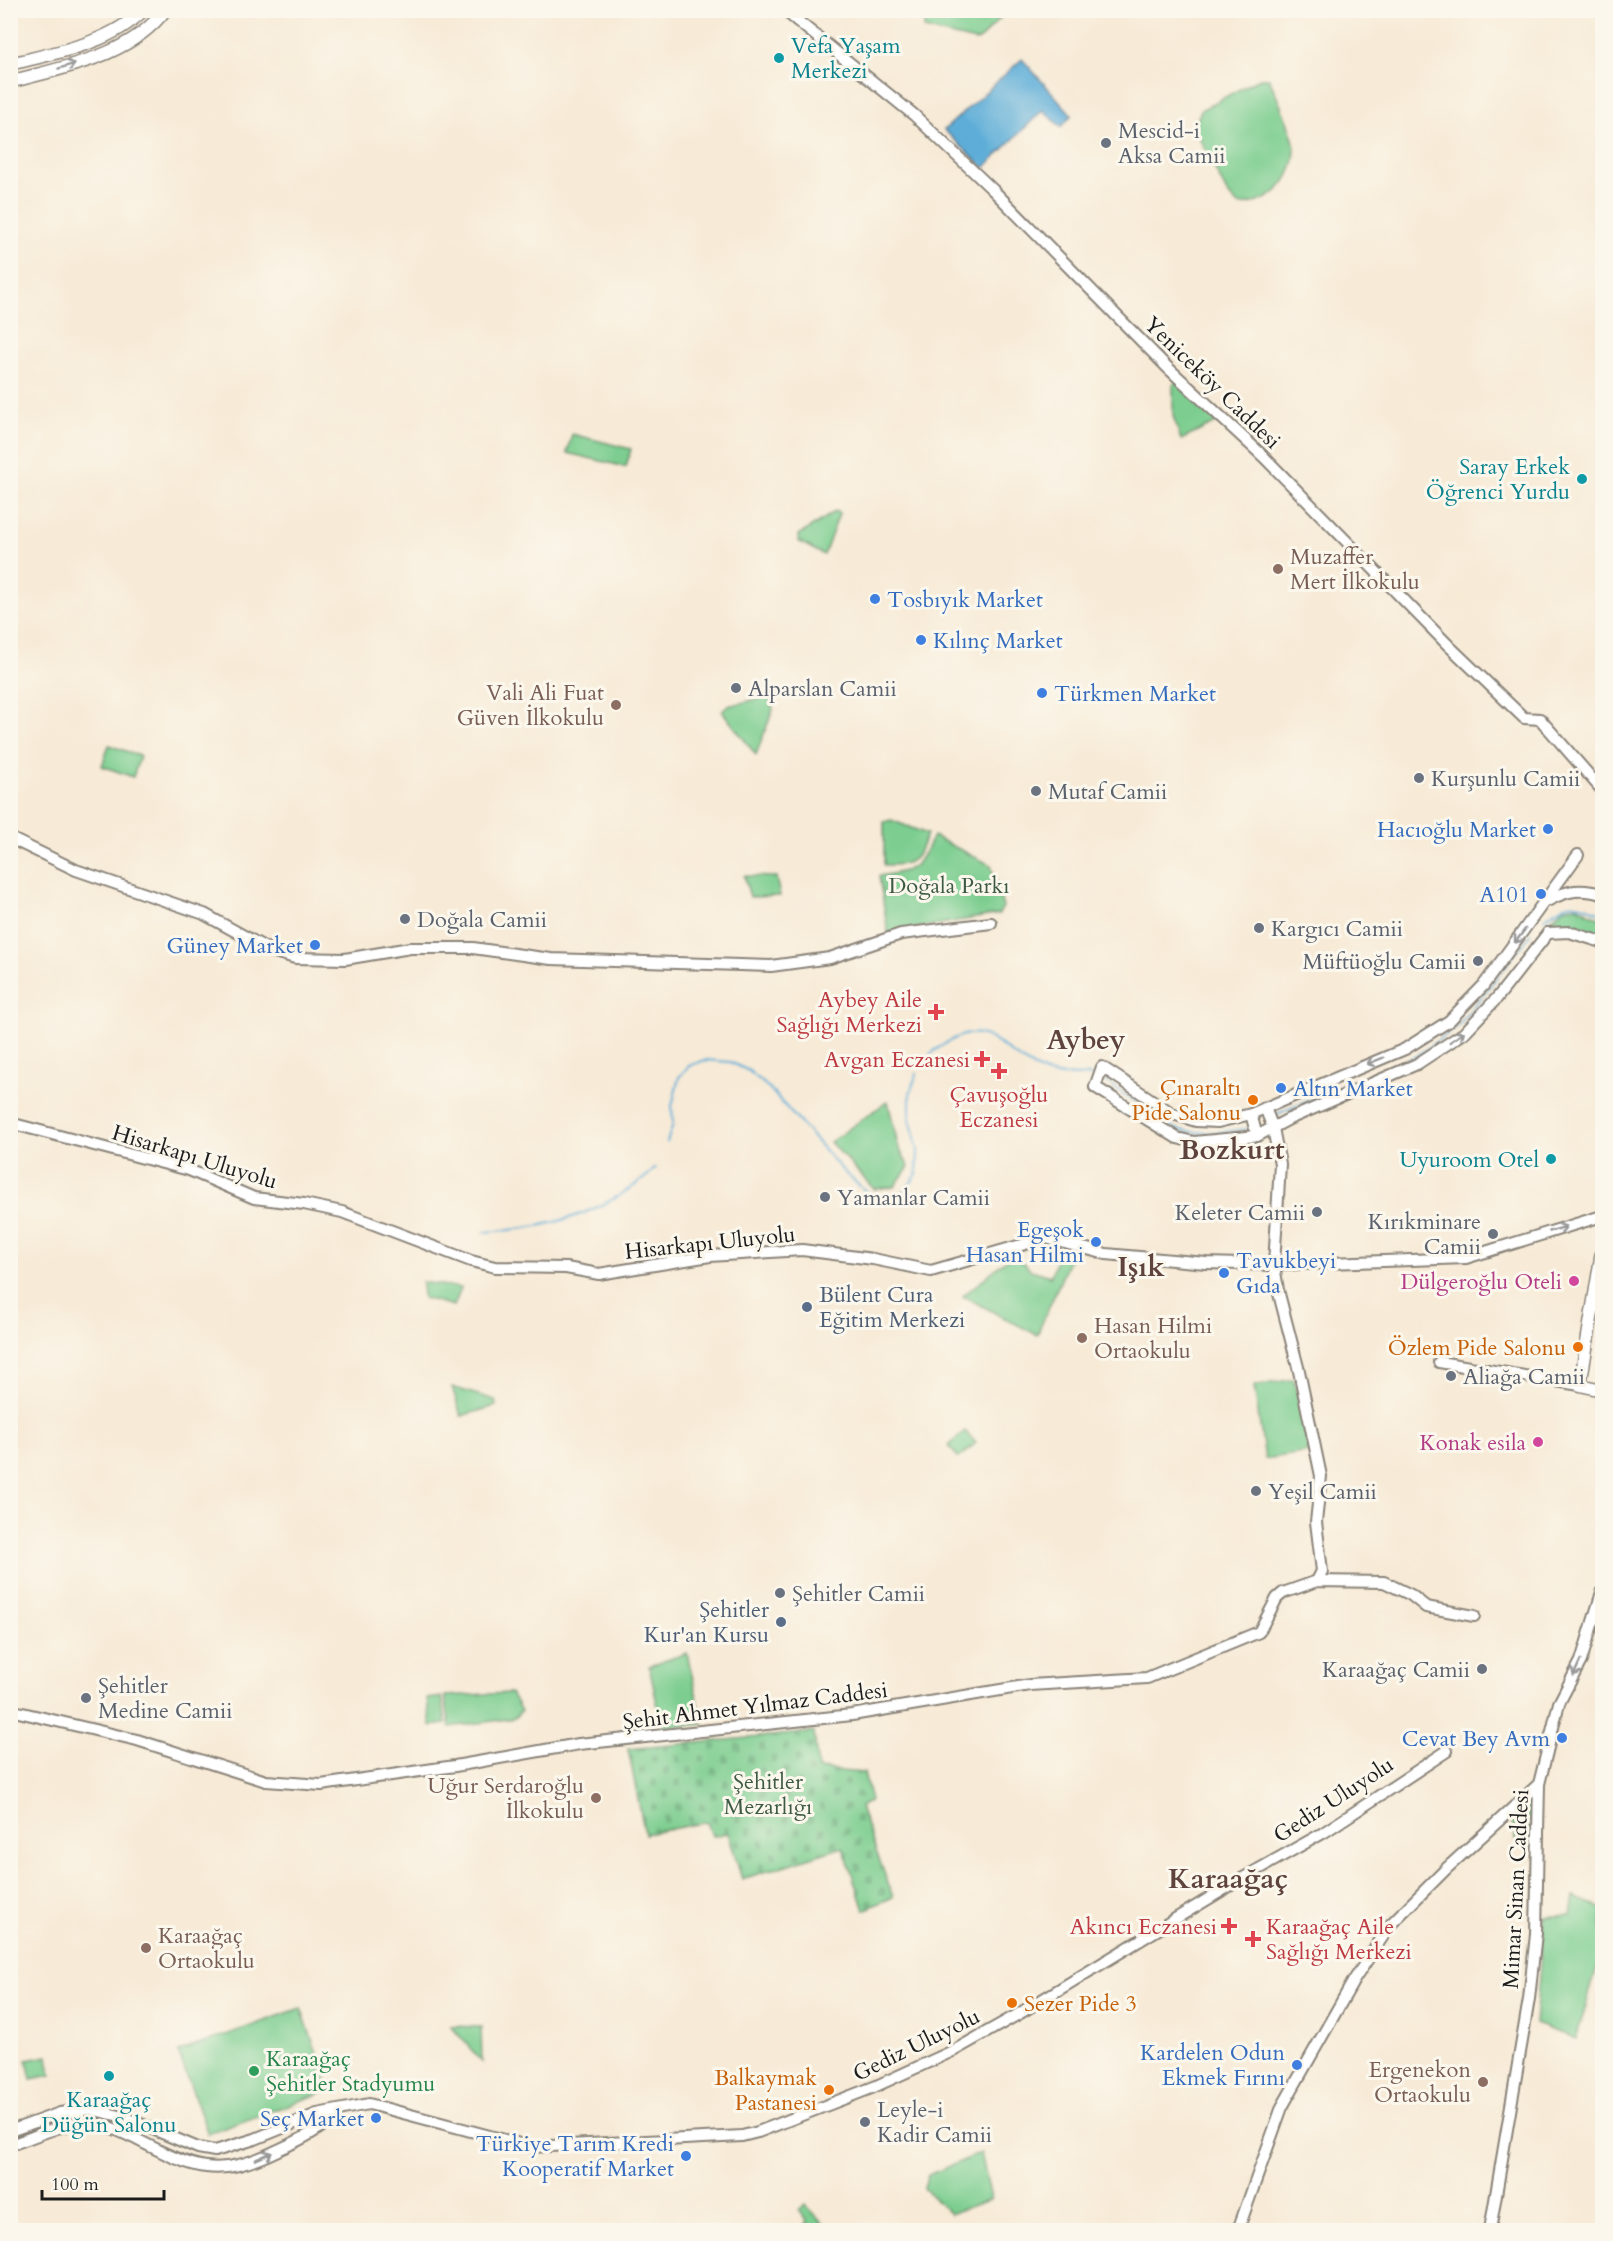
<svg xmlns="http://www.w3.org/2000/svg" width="1613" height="2241" font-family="Cardo,serif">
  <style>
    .grass { fill: url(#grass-tufts); stroke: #4c7456; stroke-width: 1.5 }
    .cemetery { fill: url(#cemetery-stones); stroke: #4c7456; stroke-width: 1.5 }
    .park { fill: #7bcd8f; stroke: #4c7456; stroke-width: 1.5 }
    .water { fill: #5dadd8; stroke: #3c647a; stroke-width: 1.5 }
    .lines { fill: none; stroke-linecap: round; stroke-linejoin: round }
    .stream { stroke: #5dadd8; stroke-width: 2 }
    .tertiary-casing { stroke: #8a8379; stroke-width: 14 }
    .secondary-casing { stroke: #8a8379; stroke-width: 15 }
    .primary-casing { stroke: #8a8379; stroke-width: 15 }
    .tertiary { stroke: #fff; stroke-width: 10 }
    .secondary { stroke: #fff; stroke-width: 12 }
    .primary { stroke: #fff; stroke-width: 12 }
    .oneway { stroke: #999 }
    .culture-dot { fill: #0f9aa8; stroke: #fbf7ec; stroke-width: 2 }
    .worship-dot { fill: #6b7280; stroke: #fbf7ec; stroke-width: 2 }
    .education-dot { fill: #8d6e63; stroke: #fbf7ec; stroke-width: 2 }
    .shop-dot { fill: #3f7fe0; stroke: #fbf7ec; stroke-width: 2 }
    .health-dot { fill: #e0444e; stroke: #fbf7ec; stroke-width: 2 }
    .food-dot { fill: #e8710a; stroke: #fbf7ec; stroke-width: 2 }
    .hotel-dot { fill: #d1479c; stroke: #fbf7ec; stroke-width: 2 }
    .service-dot { fill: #5c6f8a; stroke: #fbf7ec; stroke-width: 2 }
    .leisure-dot { fill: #2e9e5b; stroke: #fbf7ec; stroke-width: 2 }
    .labels { text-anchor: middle; stroke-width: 6; stroke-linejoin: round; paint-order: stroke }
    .culture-label { font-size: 22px; fill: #0d838f; stroke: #fbf7ec; text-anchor: end }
    .worship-label { font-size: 22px; fill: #5b616d; stroke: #fbf7ec; text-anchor: start }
    .street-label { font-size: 22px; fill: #1c1c1c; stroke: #fbf7ec }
    .education-label { font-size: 22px; fill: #785e54; stroke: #fbf7ec; text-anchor: start }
    .shop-label { font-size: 22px; fill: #366cbe; stroke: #fbf7ec; text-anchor: end }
    .park-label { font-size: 22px; fill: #3d5a44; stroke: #fbf7ec }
    .health-label { font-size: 22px; fill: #be3a42; stroke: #fbf7ec; text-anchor: end }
    .food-label { font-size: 22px; fill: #c56008; stroke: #fbf7ec; text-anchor: end }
    .hotel-label { font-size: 22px; fill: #b23c85; stroke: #fbf7ec; text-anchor: end }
    .service-label { font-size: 22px; fill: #4e5e75; stroke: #fbf7ec; text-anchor: start }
    .leisure-label { font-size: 22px; fill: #27864d; stroke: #fbf7ec; text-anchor: start }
    .district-label { font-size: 28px; font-weight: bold; fill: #5f443e; stroke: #fbf7ec }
  </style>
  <defs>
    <pattern id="grass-tufts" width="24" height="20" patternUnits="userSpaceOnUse" patternTransform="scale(1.5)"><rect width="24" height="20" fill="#7bcd8f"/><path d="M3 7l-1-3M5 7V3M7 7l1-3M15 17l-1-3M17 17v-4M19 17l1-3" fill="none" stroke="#6aaf7b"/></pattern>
    <pattern id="cemetery-stones" width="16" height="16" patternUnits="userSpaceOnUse" patternTransform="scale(1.5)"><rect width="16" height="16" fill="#7bcd8f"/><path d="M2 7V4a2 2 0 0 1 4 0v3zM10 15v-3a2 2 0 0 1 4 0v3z" fill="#6aaf7b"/></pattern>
  </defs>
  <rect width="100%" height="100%" fill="#fbf7ec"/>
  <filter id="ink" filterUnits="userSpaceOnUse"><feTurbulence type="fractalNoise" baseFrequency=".0167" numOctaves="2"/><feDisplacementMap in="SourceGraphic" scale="12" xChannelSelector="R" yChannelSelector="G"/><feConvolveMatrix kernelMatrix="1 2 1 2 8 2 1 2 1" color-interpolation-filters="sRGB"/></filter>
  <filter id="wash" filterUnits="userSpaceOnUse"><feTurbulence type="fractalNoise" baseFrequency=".008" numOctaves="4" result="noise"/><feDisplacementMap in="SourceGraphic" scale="24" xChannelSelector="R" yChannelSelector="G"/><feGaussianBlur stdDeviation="1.35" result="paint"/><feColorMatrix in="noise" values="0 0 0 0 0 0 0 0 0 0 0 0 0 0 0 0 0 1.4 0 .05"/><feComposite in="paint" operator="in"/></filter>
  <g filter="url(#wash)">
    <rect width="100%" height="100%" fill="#f7ead6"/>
    <path class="grass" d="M 1577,906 L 1602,919 L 1602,935 L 1550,921 L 1563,908 Z"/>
    <path class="cemetery" d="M 814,1732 L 818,1769 L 864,1773 L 871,1800 L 860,1807 L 893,1897 L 864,1910 L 843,1847 L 742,1879 L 728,1833 L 712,1836 L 707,1822 L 645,1834 L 628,1749 Z"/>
    <g class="park">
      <path d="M 924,11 L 924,10 L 1007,11 L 979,40 L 975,41 L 924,29 Z"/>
      <path d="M 1260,78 L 1269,78 L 1271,83 C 1277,97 1295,137 1295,149 C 1294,183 1269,205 1238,205 L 1227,193 L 1194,128 L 1201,110 Z"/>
      <path d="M 1177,381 L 1218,422 L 1181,440 L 1173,416 L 1173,385 Z"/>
      <path d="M 572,434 L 631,449 L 626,467 L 567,453 Z"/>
      <path d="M 836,511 L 839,514 L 824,555 L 798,541 L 799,535 Z"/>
      <path d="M 770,696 L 773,710 L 756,755 L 722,711 L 728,706 Z"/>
      <path d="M 109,745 L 140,756 L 133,777 L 102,766 Z"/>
      <path d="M 891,820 L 927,834 C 916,862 914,865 884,865 L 884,822 Z"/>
      <path d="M 933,836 L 991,865 L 1003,907 L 999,914 L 888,933 L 879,876 C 916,870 916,870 933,836 Z"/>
      <path d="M 744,876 L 776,877 L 780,896 L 750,897 Z"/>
      <path d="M 888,1101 L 898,1146 L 909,1167 L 894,1187 L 874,1189 L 830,1142 Z"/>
      <path d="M 1059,1251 L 1072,1254 L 1037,1335 L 963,1296 L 1013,1254 L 1031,1270 L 1051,1276 Z"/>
      <path d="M 422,1282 L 461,1288 L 454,1306 L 423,1298 Z"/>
      <path d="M 1294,1379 L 1310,1452 L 1265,1459 L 1254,1386 Z"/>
      <path d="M 452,1387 L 495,1400 L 496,1406 L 461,1416 Z"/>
      <path d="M 965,1431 L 976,1443 L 959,1458 L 948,1446 Z"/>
      <path d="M 687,1653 L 703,1724 L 662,1727 L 649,1666 Z"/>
      <path d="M 511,1693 L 521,1711 L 515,1718 L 450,1727 L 445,1696 Z"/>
      <path d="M 442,1697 L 446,1724 L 431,1726 L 427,1699 Z"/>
      <path d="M 1531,1800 L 1528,1841 L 1516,1840 L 1516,1832 L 1508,1818 Z"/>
      <path d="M 1574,1897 L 1602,1909 L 1602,1951 L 1576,2039 L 1535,2024 L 1544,1917 L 1571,1915 Z"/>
      <path d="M 301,2008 L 330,2090 L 208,2134 L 178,2052 Z"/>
      <path d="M 451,2026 L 481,2027 L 482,2062 Z"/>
      <path d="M 48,2056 L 51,2075 L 31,2079 L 27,2060 Z"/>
      <path d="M 981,2153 L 991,2199 L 950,2214 L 924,2188 L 928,2175 Z"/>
      <path d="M 805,2204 L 825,2225 L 822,2230 L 803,2230 L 808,2222 L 799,2210 Z"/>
    </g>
    <path class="water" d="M 1022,59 L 1072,115 L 1061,127 L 1043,110 L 984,168 L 944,130 Z"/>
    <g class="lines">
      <g class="stream">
        <path d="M 1544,919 C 1568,900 1576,899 1602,914"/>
        <path d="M 930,1054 C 990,1009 990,1049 1043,1072 C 1056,1078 1079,1075 1094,1076"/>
        <path d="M 1104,1080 L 1173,1128 C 1197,1136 1223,1132 1247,1129"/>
        <path d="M 1272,1116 L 1417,1056 L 1459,1025 L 1531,934"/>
        <path d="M 667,1142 L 673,1124 L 672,1106 L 679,1077 L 689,1066 L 705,1060 L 730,1062 L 749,1071 L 770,1089 L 845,1173 L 869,1194 L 886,1199 L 905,1191 L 917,1174 L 918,1150 L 910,1119 L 910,1093 L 917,1073"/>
        <path d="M 484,1232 C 549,1229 607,1213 656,1168"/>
      </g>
    </g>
  </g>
  <g filter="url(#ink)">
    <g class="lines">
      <defs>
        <g id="tertiary">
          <path d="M 784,10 L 914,115 L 993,190 L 1167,367 L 1264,457 L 1449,646 L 1524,718 L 1540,719 L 1602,790"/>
          <path d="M 10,838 L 76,870 L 204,914 L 271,951 L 295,958 L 345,959 L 410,948 L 473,948 L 551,959 L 771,966 L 830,958 L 901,934 L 991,923"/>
          <path d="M 1549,900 C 1568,890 1581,888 1602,894"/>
          <path d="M 1548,933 L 1497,998 L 1464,1033 L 1417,1064 L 1289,1119 L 1257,1136 L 1194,1142 L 1177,1138 L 1095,1087 L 1102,1067 L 1173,1114 L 1196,1121 L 1218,1122 L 1251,1114 L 1405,1049 L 1449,1021 L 1483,986 L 1578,855"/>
          <path d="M 1548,933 L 1569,932 L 1602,942"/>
          <path d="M 1265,1108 L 1273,1128 L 1280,1164 L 1274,1265 L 1278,1290 L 1299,1371 L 1321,1476 L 1316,1522 L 1322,1571 L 1317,1581"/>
          <path d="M 1251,1114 L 1257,1136"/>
          <path d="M 10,1123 L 189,1170 L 254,1198 L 304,1204 L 342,1212 L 471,1261 L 495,1267 L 566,1268 L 599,1274 L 710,1256 L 802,1250 L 873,1259 L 931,1271 L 1046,1238 L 1106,1254 L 1206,1263 L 1274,1265 L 1466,1258 L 1602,1216"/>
          <path d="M 1439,1362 L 1580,1385"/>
          <path d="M 10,1710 L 137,1740 L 266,1781 L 321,1785 L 455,1766 L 579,1744 L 852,1715 L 1030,1685 L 1147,1678 L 1259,1632 L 1277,1598 L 1283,1593 L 1317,1581 L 1384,1582 L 1411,1595 L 1426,1607 L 1474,1616"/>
          <path d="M 10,2131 L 60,2113 L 90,2109 L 124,2117 L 198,2148 L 215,2151 L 255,2139 L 317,2114 L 369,2104 L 531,2147 L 742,2136 L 758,2132 L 874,2087 L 955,2050 L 1017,2015 L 1236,1882 L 1323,1833 L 1447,1751"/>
          <path d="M 10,2145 C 35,2137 64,2122 89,2123 C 107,2124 121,2132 136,2139 C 195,2169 216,2180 278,2150 C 300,2140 323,2129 339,2111"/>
          <path d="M 1238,2230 L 1282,2107 L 1354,1980 L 1391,1924 L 1447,1868 L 1539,1784"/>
          <path d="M 1490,2230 L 1529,1999 L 1536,1933 L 1539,1784 L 1559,1703 L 1581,1661 L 1602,1592"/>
        </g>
        <path id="secondary" d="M 1602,1252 L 1580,1385 L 1602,1390"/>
        <g id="primary">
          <path d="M 10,64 C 54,53 110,44 143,10"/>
          <path d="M 10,82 C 63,67 130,57 165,10"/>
        </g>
      </defs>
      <use href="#tertiary" class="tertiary-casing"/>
      <use href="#secondary" class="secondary-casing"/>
      <use href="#primary" class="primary-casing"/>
      <use href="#tertiary" class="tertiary"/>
      <use href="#secondary" class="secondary"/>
      <use href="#primary" class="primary"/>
    </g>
    <defs><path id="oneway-shaft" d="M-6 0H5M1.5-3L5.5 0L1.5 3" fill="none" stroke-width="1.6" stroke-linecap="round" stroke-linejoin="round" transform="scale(1.5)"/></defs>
    <g class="oneway">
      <use href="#oneway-shaft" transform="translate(67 66) rotate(-17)"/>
      <use href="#oneway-shaft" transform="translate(1520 936) rotate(127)"/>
      <use href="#oneway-shaft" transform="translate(1457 1037) rotate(-35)"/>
      <use href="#oneway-shaft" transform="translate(1375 1061) rotate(158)"/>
      <use href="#oneway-shaft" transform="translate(1558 1229) rotate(-16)"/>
      <use href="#oneway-shaft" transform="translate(1577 1668) rotate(114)"/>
      <use href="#oneway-shaft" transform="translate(264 2156) rotate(-24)"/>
    </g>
  </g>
  <g class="culture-dot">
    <circle cx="779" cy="58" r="6"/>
    <circle cx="1582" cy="479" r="6"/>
    <circle cx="1551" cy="1159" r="6"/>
    <circle cx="109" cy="2076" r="6"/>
  </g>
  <g class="worship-dot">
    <circle cx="1106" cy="143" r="6"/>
    <circle cx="736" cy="688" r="6"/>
    <circle cx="1419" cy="778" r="6"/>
    <circle cx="1036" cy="791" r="6"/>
    <circle cx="405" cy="919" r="6"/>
    <circle cx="1259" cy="928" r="6"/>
    <circle cx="1478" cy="961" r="6"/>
    <circle cx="825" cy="1197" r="6"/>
    <circle cx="1317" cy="1212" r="6"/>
    <circle cx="1493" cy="1234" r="6"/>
    <circle cx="1451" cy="1376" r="6"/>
    <circle cx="1256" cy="1491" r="6"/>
    <circle cx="780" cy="1593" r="6"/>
    <circle cx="1482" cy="1669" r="6"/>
    <circle cx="86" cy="1698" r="6"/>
    <circle cx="865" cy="2122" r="6"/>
  </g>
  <g class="education-dot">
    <circle cx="1278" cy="569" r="6"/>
    <circle cx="616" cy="705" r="6"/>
    <circle cx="1082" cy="1338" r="6"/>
    <circle cx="596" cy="1798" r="6"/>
    <circle cx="146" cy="1948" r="6"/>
    <circle cx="1483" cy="2082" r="6"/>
  </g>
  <g class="shop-dot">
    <circle cx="875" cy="599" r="6"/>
    <circle cx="921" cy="640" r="6"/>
    <circle cx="1042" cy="693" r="6"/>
    <circle cx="1548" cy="829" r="6"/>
    <circle cx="1541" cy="894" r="6"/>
    <circle cx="315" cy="945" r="6"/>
    <circle cx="1281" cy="1088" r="6"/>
    <circle cx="1096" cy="1242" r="6"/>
    <circle cx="1224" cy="1273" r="6"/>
    <circle cx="1562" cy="1738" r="6"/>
    <circle cx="1297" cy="2065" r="6"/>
    <circle cx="376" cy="2118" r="6"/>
    <circle cx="686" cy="2156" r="6"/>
  </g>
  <g class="health-dot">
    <path d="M933 1003h6v6h6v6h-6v6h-6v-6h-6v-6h6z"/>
    <path d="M979 1050h6v6h6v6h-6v6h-6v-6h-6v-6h6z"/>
    <path d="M996 1062h6v6h6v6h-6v6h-6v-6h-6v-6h6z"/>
    <path d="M1226 1917h6v6h6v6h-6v6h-6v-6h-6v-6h6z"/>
    <path d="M1250 1930h6v6h6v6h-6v6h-6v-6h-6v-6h6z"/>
  </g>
  <g class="food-dot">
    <circle cx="1253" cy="1100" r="6"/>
    <circle cx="1578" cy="1347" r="6"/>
    <circle cx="1012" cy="2003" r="6"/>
    <circle cx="829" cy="2090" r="6"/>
  </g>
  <g class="hotel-dot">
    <circle cx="1574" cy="1281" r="6"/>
    <circle cx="1538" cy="1442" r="6"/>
  </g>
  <g class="service-dot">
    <circle cx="807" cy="1307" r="6"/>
    <circle cx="781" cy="1622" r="6"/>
  </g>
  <circle class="leisure-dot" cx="254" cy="2071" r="6"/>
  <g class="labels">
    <g class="culture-label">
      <text x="791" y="53" text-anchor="start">Vefa Yaşam<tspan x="791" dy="25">Merkezi</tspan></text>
      <text x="1570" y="474">Saray Erkek<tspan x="1570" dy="25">Öğrenci Yurdu</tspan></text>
      <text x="1539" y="1167">Uyuroom Otel</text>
      <text x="109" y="2107" text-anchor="middle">Karaağaç<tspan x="109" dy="25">Düğün Salonu</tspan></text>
    </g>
    <g class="worship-label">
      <text x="1118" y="138">Mescid-i<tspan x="1118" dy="25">Aksa Camii</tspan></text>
      <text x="748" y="696">Alparslan Camii</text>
      <text x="1431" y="786">Kurşunlu Camii</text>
      <text x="1048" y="799">Mutaf Camii</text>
      <text x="417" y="927">Doğala Camii</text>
      <text x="1271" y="936">Kargıcı Camii</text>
      <text x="1466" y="969" text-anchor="end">Müftüoğlu Camii</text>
      <text x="837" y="1205">Yamanlar Camii</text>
      <text x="1305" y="1220" text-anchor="end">Keleter Camii</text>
      <text x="1481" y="1229" text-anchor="end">Kırıkminare<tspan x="1481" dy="25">Camii</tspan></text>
      <text x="1463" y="1384">Aliağa Camii</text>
      <text x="1268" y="1499">Yeşil Camii</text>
      <text x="792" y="1601">Şehitler Camii</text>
      <text x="1470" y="1677" text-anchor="end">Karaağaç Camii</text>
      <text x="98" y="1693">Şehitler<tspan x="98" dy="25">Medine Camii</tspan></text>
      <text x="877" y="2117">Leyle-i<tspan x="877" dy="25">Kadir Camii</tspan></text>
    </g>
    <g class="street-label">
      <text transform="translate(1213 382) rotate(44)" y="8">Yeniceköy Caddesi</text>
      <text transform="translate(195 1156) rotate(17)" y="8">Hisarkapı Uluyolu</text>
      <text transform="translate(710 1242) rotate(-6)" y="8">Hisarkapı Uluyolu</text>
      <text transform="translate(755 1705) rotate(-7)" y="8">Şehit Ahmet Yılmaz Caddesi</text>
      <text transform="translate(1333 1799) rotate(-33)" y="8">Gediz Uluyolu</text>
      <text transform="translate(1515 1889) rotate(-87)" y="8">Mimar Sinan Caddesi</text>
      <text transform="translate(916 2044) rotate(-26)" y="8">Gediz Uluyolu</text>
    </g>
    <g class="education-label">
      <text x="1290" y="564">Muzaffer<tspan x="1290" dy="25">Mert İlkokulu</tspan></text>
      <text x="604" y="700" text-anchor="end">Vali Ali Fuat<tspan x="604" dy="25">Güven İlkokulu</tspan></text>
      <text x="1094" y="1333">Hasan Hilmi<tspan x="1094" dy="25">Ortaokulu</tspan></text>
      <text x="584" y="1793" text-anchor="end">Uğur Serdaroğlu<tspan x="584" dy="25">İlkokulu</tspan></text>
      <text x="158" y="1943">Karaağaç<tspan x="158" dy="25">Ortaokulu</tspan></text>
      <text x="1471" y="2077" text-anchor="end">Ergenekon<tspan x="1471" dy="25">Ortaokulu</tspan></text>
    </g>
    <g class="shop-label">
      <text x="887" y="607" text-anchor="start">Tosbıyık Market</text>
      <text x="933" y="648" text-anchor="start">Kılınç Market</text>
      <text x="1054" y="701" text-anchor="start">Türkmen Market</text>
      <text x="1536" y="837">Hacıoğlu Market</text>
      <text x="1529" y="902">A101</text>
      <text x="303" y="953">Güney Market</text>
      <text x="1293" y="1096" text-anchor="start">Altın Market</text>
      <text x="1084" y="1237">Egeşok<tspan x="1084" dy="25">Hasan Hilmi</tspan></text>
      <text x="1236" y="1268" text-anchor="start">Tavukbeyi<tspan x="1236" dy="25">Gıda</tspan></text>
      <text x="1550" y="1746">Cevat Bey Avm</text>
      <text x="1285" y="2060">Kardelen Odun<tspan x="1285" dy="25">Ekmek Fırını</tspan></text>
      <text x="364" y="2126">Seç Market</text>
      <text x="674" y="2151">Türkiye Tarım Kredi<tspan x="674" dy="25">Kooperatif Market</tspan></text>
    </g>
    <g class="park-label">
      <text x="949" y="893">Doğala Parkı</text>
      <text x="768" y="1789">Şehitler<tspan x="768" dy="25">Mezarlığı</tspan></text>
    </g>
    <g class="health-label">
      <text x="922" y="1007">Aybey Aile<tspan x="922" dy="25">Sağlığı Merkezi</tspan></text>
      <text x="970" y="1067">Avgan Eczanesi</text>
      <text x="999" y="1102" text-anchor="middle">Çavuşoğlu<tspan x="999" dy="25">Eczanesi</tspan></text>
      <text x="1217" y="1934">Akıncı Eczanesi</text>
      <text x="1266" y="1934" text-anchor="start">Karaağaç Aile<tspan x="1266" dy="25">Sağlığı Merkezi</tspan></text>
    </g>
    <g class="food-label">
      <text x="1241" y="1095">Çınaraltı<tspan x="1241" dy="25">Pide Salonu</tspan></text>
      <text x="1566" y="1355">Özlem Pide Salonu</text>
      <text x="1024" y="2011" text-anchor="start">Sezer Pide 3</text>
      <text x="817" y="2085">Balkaymak<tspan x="817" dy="25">Pastanesi</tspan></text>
    </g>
    <g class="hotel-label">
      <text x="1562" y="1289">Dülgeroğlu Oteli</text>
      <text x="1526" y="1450">Konak esila</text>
    </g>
    <g class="service-label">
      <text x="819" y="1302">Bülent Cura<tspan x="819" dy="25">Eğitim Merkezi</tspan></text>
      <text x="769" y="1617" text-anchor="end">Şehitler<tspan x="769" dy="25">Kur'an Kursu</tspan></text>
    </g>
    <g class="leisure-label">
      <text x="266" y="2066">Karaağaç<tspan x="266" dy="25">Şehitler Stadyumu</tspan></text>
    </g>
    <g class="district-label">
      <text x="1086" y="1049">Aybey</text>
      <text x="1232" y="1159">Bozkurt</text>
      <text x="1141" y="1276">Işık</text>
      <text x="1228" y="1888">Karaağaç</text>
    </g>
  </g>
  <rect width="1613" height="2241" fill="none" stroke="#fbf7ec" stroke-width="36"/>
  <path d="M42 2190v9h122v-9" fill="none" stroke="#1c1c1c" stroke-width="3"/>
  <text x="51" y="2190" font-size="18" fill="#1c1c1c" stroke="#fbf7ec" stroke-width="4.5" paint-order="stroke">100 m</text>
</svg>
